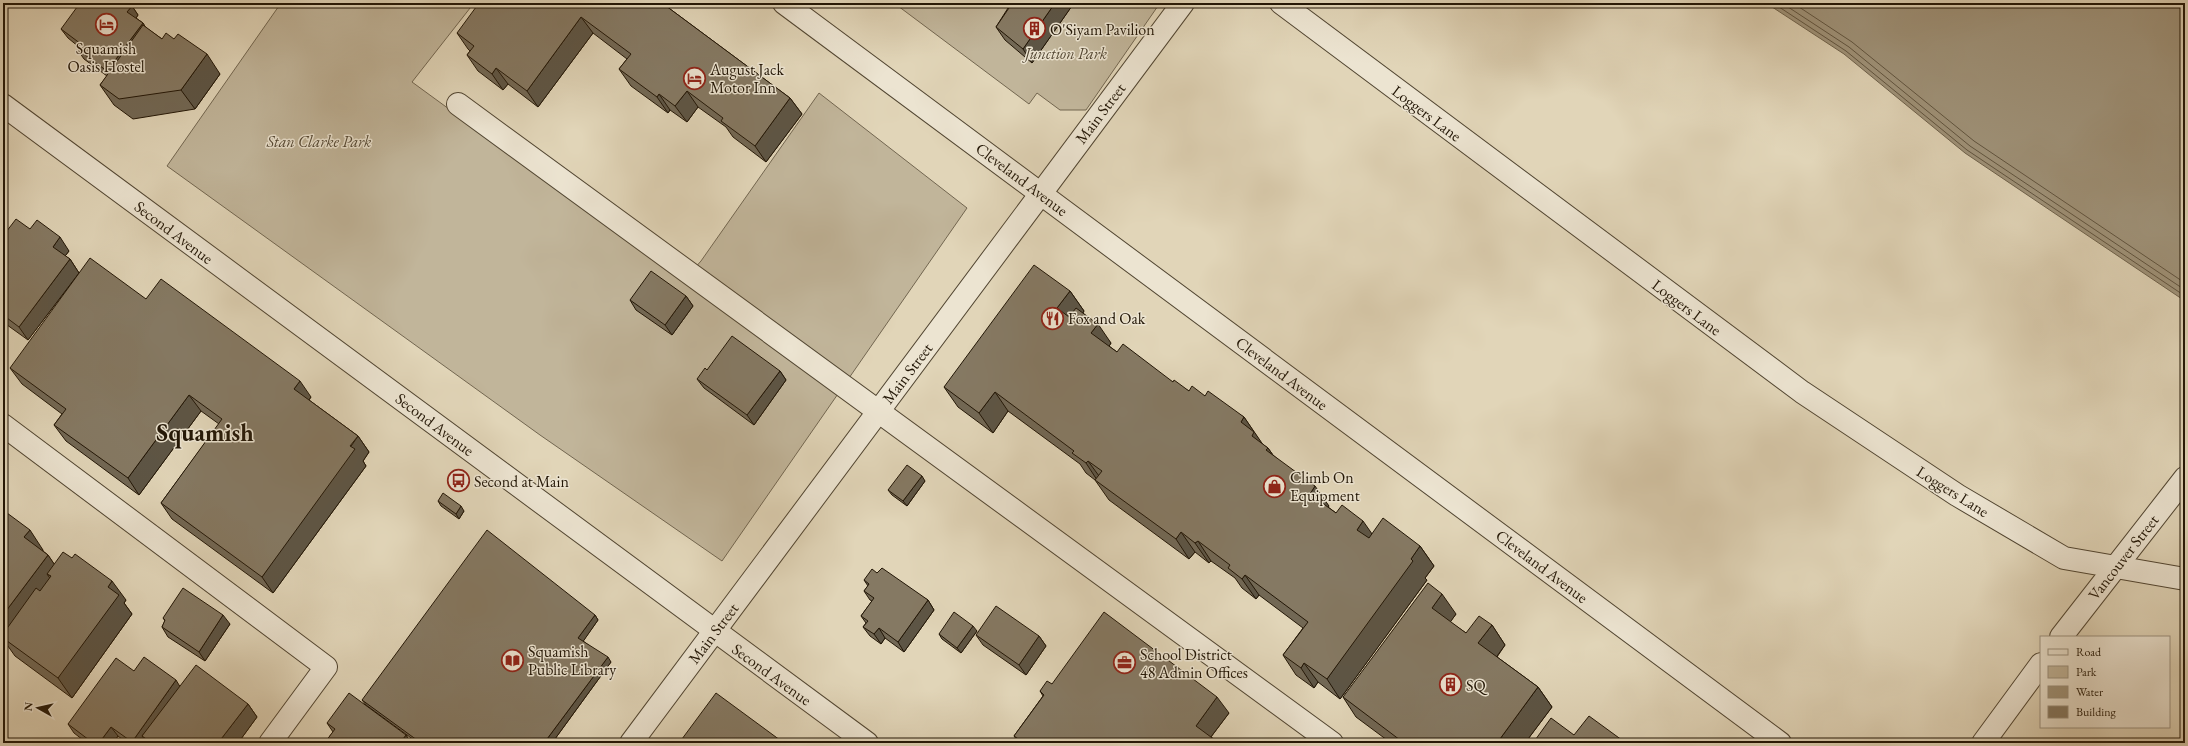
<svg xmlns="http://www.w3.org/2000/svg" width="2188" height="746" font-family="'EB Garamond',serif">
  <style>
    .green { fill: #c1b59a; stroke: #726650 }
    .water { fill: #a0947b; stroke: #6e624c }
    .lines { fill: none; stroke-linecap: round; stroke-linejoin: round }
    .shore { stroke: #615540; stroke-width: 1 }
    .minor-casing { stroke: #524632; stroke-width: 24 }
    .minor { stroke: #ece4d1; stroke-width: 22 }
    .wall { fill: #726855; stroke: #221606 }
    .shaded-wall { fill: #5d5545; stroke: #221606 }
    .building { fill: #857963; stroke: #221606 }
    .labels { text-anchor: middle; stroke-width: 3; stroke-linejoin: round; paint-order: stroke }
    .poi-label { font-size: 16px; fill: #221606; stroke: #ece4d1; text-anchor: start }
    .park-label { font-size: 16px; font-style: italic; fill: #524632; stroke: #ece4d1 }
    .street-label { font-size: 16px; fill: #221606; stroke: #ece4d1 }
    .town-label { font-size: 24px; font-weight: bold; fill: #221606; stroke: #ece4d1 }
  </style>
  <rect width="100%" height="100%" fill="#e1d5b8"/>
  <filter id="stains"><feTurbulence type="fractalNoise" baseFrequency=".005" numOctaves="4"/><feColorMatrix values="0 0 0 0 .2 0 0 0 0 .09 0 0 0 0 .02 0 0 0 .5 -.17"/></filter>
  <radialGradient id="worn" r=".72"><stop offset=".6" stop-color="#630" stop-opacity="0"/><stop offset="1" stop-color="#630" stop-opacity=".3"/></radialGradient>
  <g class="green">
    <path d="M 281,3 L 474,3 L 412,82 L 660,263 L 685,279 L 701,261 L 819,93 L 967,208 L 722,561 L 540,435 L 167,166 Z"/>
    <path d="M 894,3 L 1160,3 L 1086,110 L 1060,110 L 1037,93 L 1029,104 Z"/>
  </g>
  <path class="water" d="M 1766,3 L 2185,3 L 2185,301 L 1965,153 L 1844,54 Z"/>
  <g class="lines">
    <g class="shore">
      <path d="M 1773,3 L 1846,51 L 1967,150 L 2185,296"/>
      <path d="M 1782,3 L 1849,47 L 1970,146 L 2185,290"/>
      <path d="M 1793,3 L 1852,42 L 1974,141 L 2185,283"/>
    </g>
    <defs>
      <g id="minor">
        <path d="M 784,3 L 1780,743"/>
        <path d="M 1281,3 L 1802,392 L 1957,495 L 2064,558 L 2185,579"/>
        <path d="M 458,104 L 1332,743"/>
        <path d="M 3,105 L 867,743"/>
        <path d="M 3,425 L 326,667 L 270,743"/>
        <path d="M 2061,637 L 2185,478"/>
        <path d="M 631,743 L 1183,3"/>
        <path d="M 1983,743 L 2041,664"/>
      </g>
    </defs>
    <use href="#minor" class="minor-casing"/>
    <use href="#minor" class="minor"/>
  </g>
  <g class="wall">
    <path d="M 662,3 L 790,98 L 802,114 L 766,162 L 733,137 L 726,127 L 698,107 L 687,122 L 670,110 L 668,113 L 631,86 L 619,69 L 627,59 L 593,33 L 538,107 L 508,84 L 503,90 L 478,71 L 467,55 L 470,51 L 468,49 L 457,33 Z"/>
    <path d="M 1002,3 L 1074,3 L 1032,63 L 1005,40 L 996,27 L 1008,8 Z"/>
    <path d="M 132,6 L 138,15 L 136,18 L 143,23 L 145,27 L 162,39 L 220,74 L 195,109 L 133,119 L 114,105 L 100,85 L 107,76 L 84,59 L 77,49 L 79,47 L 68,38 L 61,29 Z"/>
    <path d="M 30,229 L 69,251 L 65,256 L 70,259 L 79,273 L 28,340 L 3,322 L 3,236 Z"/>
    <path d="M 1070,291 L 1084,311 L 1083,313 L 1111,343 L 1109,346 L 1117,352 L 1189,391 L 1205,396 L 1244,417 L 1262,444 L 1268,448 L 1273,455 L 1329,506 L 1328,507 L 1336,513 L 1372,534 L 1420,546 L 1434,566 L 1425,578 L 1427,580 L 1340,699 L 1318,682 L 1314,688 L 1296,675 L 1283,655 L 1303,628 L 1259,595 L 1256,599 L 1242,588 L 1235,578 L 1211,561 L 1209,563 L 1195,552 L 1189,559 L 1109,500 L 1095,480 L 1086,473 L 1080,464 L 1008,411 L 993,433 L 958,407 L 944,387 Z"/>
    <path d="M 686,296 L 693,306 L 672,335 L 636,310 L 630,300 Z"/>
    <path d="M 146,299 L 311,397 L 309,400 L 358,436 L 369,452 L 363,461 L 366,466 L 273,593 L 172,519 L 161,503 L 219,424 L 201,411 L 139,495 L 66,441 L 54,425 L 62,414 L 22,384 L 10,368 Z"/>
    <path d="M 707,370 L 780,371 L 786,380 L 754,425 L 704,388 L 697,379 Z"/>
    <path d="M 925,481 L 907,506 L 892,495 L 888,490 Z"/>
    <path d="M 438,501 L 464,511 L 459,519 L 441,506 Z"/>
    <path d="M 3,510 L 43,550 L 43,551 L 48,555 L 54,564 L 126,600 L 124,603 L 132,614 L 72,698 L 15,656 L 5,642 L 3,644 Z"/>
    <path d="M 877,573 L 928,600 L 934,610 L 904,652 L 885,638 L 881,644 L 870,636 L 863,627 L 866,623 L 861,616 L 872,601 L 870,600 L 864,591 L 868,586 L 864,580 Z"/>
    <path d="M 1456,614 L 1450,622 L 1466,633 L 1492,625 L 1505,645 L 1497,657 L 1538,687 L 1552,707 L 1525,743 L 1391,743 L 1356,717 L 1343,697 Z"/>
    <path d="M 595,615 L 598,620 L 583,641 L 611,662 L 552,743 L 418,743 L 366,705 L 362,700 Z"/>
    <path d="M 163,618 L 230,624 L 205,661 L 168,637 L 162,627 L 165,621 Z"/>
    <path d="M 977,631 L 961,653 L 942,639 L 939,634 Z"/>
    <path d="M 976,635 L 1039,636 L 1046,646 L 1026,675 L 983,645 Z"/>
    <path d="M 134,671 L 180,686 L 248,704 L 257,717 L 238,743 L 147,743 L 146,741 L 144,743 L 127,743 L 118,736 L 113,743 L 87,743 L 74,733 L 68,724 Z"/>
    <path d="M 1052,684 L 1229,713 L 1211,737 L 1219,743 L 1019,743 L 1014,736 L 1043,696 L 1040,691 Z"/>
    <path d="M 327,723 L 406,735 L 411,743 L 327,743 L 326,741 L 333,732 Z"/>
  </g>
  <g class="shaded-wall">
    <path d="M 1055,3 L 1074,3 L 1032,63 L 1023,49 Z"/>
    <path d="M 132,6 L 138,15 L 134,21 L 127,12 Z"/>
    <path d="M 581,17 L 593,33 L 538,107 L 527,91 Z"/>
    <path d="M 143,23 L 149,33 L 114,81 L 107,71 Z"/>
    <path d="M 207,54 L 220,74 L 195,109 L 181,90 Z"/>
    <path d="M 496,68 L 508,84 L 503,90 L 492,74 Z"/>
    <path d="M 687,91 L 698,107 L 687,122 L 675,106 Z"/>
    <path d="M 659,94 L 670,110 L 668,113 L 657,97 Z"/>
    <path d="M 790,98 L 802,114 L 766,162 L 755,146 Z"/>
    <path d="M 60,237 L 69,251 L 62,260 L 53,247 Z"/>
    <path d="M 70,259 L 79,273 L 28,340 L 19,327 Z"/>
    <path d="M 1070,291 L 1084,311 L 1071,328 L 1057,308 Z"/>
    <path d="M 686,296 L 693,306 L 672,335 L 665,325 Z"/>
    <path d="M 1098,324 L 1111,343 L 1105,353 L 1091,333 Z"/>
    <path d="M 780,371 L 786,380 L 754,425 L 747,415 Z"/>
    <path d="M 300,381 L 311,397 L 305,405 L 294,389 Z"/>
    <path d="M 995,392 L 1008,411 L 993,433 L 979,413 Z"/>
    <path d="M 189,395 L 201,411 L 139,495 L 128,478 Z"/>
    <path d="M 1244,417 L 1266,449 L 1268,448 L 1281,467 L 1266,456 L 1241,422 Z"/>
    <path d="M 358,436 L 369,452 L 363,461 L 366,466 L 273,593 L 262,577 Z"/>
    <path d="M 1088,461 L 1102,480 L 1099,483 L 1086,463 Z"/>
    <path d="M 922,476 L 925,481 L 907,506 L 903,501 Z"/>
    <path d="M 1315,486 L 1329,506 L 1324,514 L 1310,494 Z"/>
    <path d="M 461,506 L 464,511 L 459,519 L 456,514 Z"/>
    <path d="M 1363,521 L 1377,541 L 1370,549 L 1357,530 Z"/>
    <path d="M 30,530 L 43,550 L 38,557 L 24,537 Z"/>
    <path d="M 1181,532 L 1195,552 L 1189,559 L 1176,539 Z"/>
    <path d="M 1198,541 L 1211,561 L 1209,563 L 1195,543 Z"/>
    <path d="M 1420,546 L 1434,566 L 1425,578 L 1427,580 L 1340,699 L 1327,679 Z"/>
    <path d="M 48,555 L 61,574 L 51,576 L 47,574 L 54,584 L 3,637 L 3,615 Z"/>
    <path d="M 1245,575 L 1259,595 L 1256,599 L 1242,579 Z"/>
    <path d="M 112,581 L 126,600 L 124,603 L 132,614 L 72,698 L 58,678 L 108,587 Z"/>
    <path d="M 1442,594 L 1456,614 L 1446,628 L 1432,608 Z"/>
    <path d="M 928,600 L 934,610 L 904,652 L 898,642 Z"/>
    <path d="M 223,615 L 230,624 L 205,661 L 199,652 Z"/>
    <path d="M 595,615 L 598,620 L 582,643 L 578,638 Z"/>
    <path d="M 1492,625 L 1505,645 L 1492,663 L 1478,643 Z"/>
    <path d="M 973,626 L 977,631 L 961,653 L 957,648 Z"/>
    <path d="M 879,628 L 885,638 L 881,644 L 874,634 Z"/>
    <path d="M 1039,636 L 1046,646 L 1026,675 L 1019,665 Z"/>
    <path d="M 608,657 L 611,662 L 552,743 L 549,743 L 547,739 Z"/>
    <path d="M 1304,663 L 1318,682 L 1314,688 L 1301,668 Z"/>
    <path d="M 176,680 L 182,690 L 142,736 L 146,741 L 144,743 L 133,743 L 132,742 Z"/>
    <path d="M 1538,687 L 1552,707 L 1525,743 L 1497,743 Z"/>
    <path d="M 1217,697 L 1229,713 L 1207,742 L 1196,726 Z"/>
    <path d="M 248,704 L 257,717 L 238,743 L 218,743 Z"/>
    <path d="M 111,727 L 118,736 L 113,743 L 99,743 Z"/>
    <path d="M 406,735 L 411,743 L 400,743 Z"/>
  </g>
  <g class="building">
    <path d="M 80,3 L 128,3 L 132,6 L 127,12 L 143,23 L 107,71 L 77,49 L 81,44 L 61,29 Z"/>
    <path d="M 479,3 L 662,3 L 790,98 L 755,146 L 721,121 L 723,118 L 687,91 L 675,106 L 659,94 L 657,97 L 619,69 L 631,54 L 581,17 L 527,91 L 496,68 L 492,74 L 467,55 L 474,46 L 457,33 Z"/>
    <path d="M 1008,3 L 1055,3 L 1023,49 L 996,27 L 1011,5 Z"/>
    <path d="M 143,25 L 162,39 L 166,33 L 174,39 L 178,34 L 207,54 L 181,90 L 119,99 L 100,85 Z"/>
    <path d="M 16,219 L 30,229 L 37,220 L 60,237 L 53,247 L 70,259 L 19,327 L 3,315 L 3,236 Z"/>
    <path d="M 90,258 L 146,299 L 161,279 L 300,381 L 294,389 L 358,436 L 350,446 L 355,449 L 262,577 L 161,503 L 222,419 L 189,395 L 128,478 L 54,425 L 66,409 L 10,368 Z"/>
    <path d="M 1034,265 L 1070,291 L 1057,308 L 1069,317 L 1076,308 L 1098,324 L 1091,333 L 1117,352 L 1123,344 L 1173,382 L 1174,380 L 1189,391 L 1192,386 L 1205,396 L 1208,391 L 1244,417 L 1241,422 L 1254,432 L 1252,436 L 1268,448 L 1266,450 L 1315,486 L 1310,494 L 1336,513 L 1342,505 L 1363,521 L 1357,530 L 1369,538 L 1383,518 L 1420,546 L 1411,559 L 1413,561 L 1327,679 L 1304,663 L 1301,668 L 1283,655 L 1308,622 L 1245,575 L 1242,579 L 1228,568 L 1230,565 L 1198,541 L 1195,543 L 1181,532 L 1176,539 L 1095,480 L 1102,471 L 1088,461 L 1086,463 L 1072,453 L 1074,451 L 995,392 L 979,413 L 944,387 Z"/>
    <path d="M 651,271 L 686,296 L 665,325 L 630,300 Z"/>
    <path d="M 732,336 L 780,371 L 747,415 L 697,379 L 705,368 L 707,370 Z"/>
    <path d="M 907,465 L 922,476 L 903,501 L 888,490 Z"/>
    <path d="M 443,493 L 461,506 L 456,514 L 438,501 Z"/>
    <path d="M 3,510 L 30,530 L 24,537 L 48,555 L 3,615 Z"/>
    <path d="M 487,530 L 595,615 L 578,638 L 608,657 L 547,739 L 551,742 L 550,743 L 421,743 L 362,700 Z"/>
    <path d="M 63,552 L 72,558 L 75,554 L 112,581 L 108,587 L 119,595 L 58,678 L 3,638 L 3,634 L 36,588 L 40,591 L 51,576 L 47,574 Z"/>
    <path d="M 882,568 L 928,600 L 898,642 L 879,628 L 874,634 L 863,627 L 868,621 L 861,616 L 874,598 L 864,591 L 869,584 L 864,580 L 872,569 L 877,573 Z"/>
    <path d="M 1428,583 L 1442,594 L 1432,608 L 1466,633 L 1479,616 L 1492,625 L 1478,643 L 1538,687 L 1497,743 L 1404,743 L 1343,697 Z"/>
    <path d="M 183,588 L 223,615 L 199,652 L 162,627 L 165,620 L 163,618 Z"/>
    <path d="M 996,606 L 1039,636 L 1019,665 L 976,635 Z"/>
    <path d="M 954,612 L 973,626 L 957,648 L 939,634 Z"/>
    <path d="M 1104,612 L 1217,697 L 1196,726 L 1219,743 L 1024,743 L 1014,736 L 1044,695 L 1040,691 L 1047,681 L 1052,684 Z"/>
    <path d="M 144,657 L 176,680 L 132,742 L 111,727 L 99,743 L 93,743 L 68,724 L 116,658 L 134,671 Z"/>
    <path d="M 196,665 L 248,704 L 218,743 L 152,743 L 142,736 Z"/>
    <path d="M 349,693 L 406,735 L 400,743 L 328,743 L 326,741 L 335,729 L 327,723 Z"/>
    <path d="M 716,693 L 784,743 L 679,743 Z"/>
    <path d="M 1589,716 L 1626,743 L 1533,743 L 1551,718 L 1574,735 Z"/>
  </g>
  <defs>
    <symbol id="hotel-ring" viewBox="-11 -11 22 22"><circle r="9.5" fill="#ece4d1" stroke="#8f2418" stroke-width="1.5"/><path d="M-6-4.5h1.5V1H6V5H4.5V3h-9V5H-6ZM-4 0a1.8 1.8 0 1 1 3.6 0ZM.5 0V-2.5h3Q6-2.5 6 0Z" fill="#8f2418"/></symbol>
    <symbol id="building-ring" viewBox="-11 -11 22 22"><circle r="9.5" fill="#ece4d1" stroke="#8f2418" stroke-width="1.5"/><path d="M-4-6H4V6H1V3H-1V6H-4ZM-2.5-4.3h1.7v1.8h-1.7ZM.8-4.3h1.7v1.8H.8ZM-2.5-1h1.7V.8h-1.7ZM.8-1h1.7V.8H.8Z" fill="#8f2418"/></symbol>
    <symbol id="restaurant-ring" viewBox="-11 -11 22 22"><circle r="9.5" fill="#ece4d1" stroke="#8f2418" stroke-width="1.5"/><path d="M-5-6h1v4h1v-4h1v4h1v-4h1v5L-1.5 .5V6h-2V.5L-5-1ZM5-6V6H3V1.5H1.5Q1.5-4 5-6Z" fill="#8f2418"/></symbol>
    <symbol id="bus-ring" viewBox="-11 -11 22 22"><circle r="9.5" fill="#ece4d1" stroke="#8f2418" stroke-width="1.5"/><path d="M-5-6H5V4H4V6H2V4H-2V6H-4V4H-5ZM-3.5-4V0h7V-4ZM-3.5 1.2v1.5H-2V1.2ZM2 1.2v1.5H3.5V1.2Z" fill="#8f2418"/></symbol>
    <symbol id="shop-ring" viewBox="-11 -11 22 22"><circle r="9.5" fill="#ece4d1" stroke="#8f2418" stroke-width="1.5"/><path d="M-5-2.5h2.3a2.7 3.5 0 0 1 5.4 0H5L5.5 6h-11ZM-1.5-2.5h3a1.5 2.3 0 0 0-3 0Z" fill="#8f2418"/></symbol>
    <symbol id="library-ring" viewBox="-11 -11 22 22"><circle r="9.5" fill="#ece4d1" stroke="#8f2418" stroke-width="1.5"/><path d="M-6-4Q-3-5.5-.7-3.5V5Q-3 3-6 4ZM6-4Q3-5.5 .7-3.5V5Q3 3 6 4Z" fill="#8f2418"/></symbol>
    <symbol id="office-ring" viewBox="-11 -11 22 22"><circle r="9.5" fill="#ece4d1" stroke="#8f2418" stroke-width="1.5"/><path d="M-6-3h4V-5.5h4V-3h4V5H-6ZM-1-4.5V-3h2v-1.5ZM-6 0V1H6V0Z" fill="#8f2418"/></symbol>
  </defs>
  <g fill-rule="evenodd">
    <use href="#hotel-ring" x="94" y="12" width="25" height="25"/>
    <use href="#building-ring" x="1022" y="16" width="25" height="25"/>
    <use href="#hotel-ring" x="682" y="66" width="25" height="25"/>
    <use href="#restaurant-ring" x="1040" y="306" width="25" height="25"/>
    <use href="#bus-ring" x="446" y="468" width="25" height="25"/>
    <use href="#shop-ring" x="1262" y="474" width="25" height="25"/>
    <use href="#library-ring" x="500" y="648" width="25" height="25"/>
    <use href="#office-ring" x="1112" y="650" width="25" height="25"/>
    <use href="#building-ring" x="1438" y="672" width="25" height="25"/>
  </g>
  <g class="labels">
    <g class="poi-label">
      <text x="1050" y="35">O'Siyam Pavilion</text>
      <text x="106" y="54" text-anchor="middle">Squamish<tspan x="106" dy="18">Oasis Hostel</tspan></text>
      <text x="710" y="75">August Jack<tspan x="710" dy="18">Motor Inn</tspan></text>
      <text x="1068" y="324">Fox and Oak</text>
      <text x="1290" y="483">Climb On<tspan x="1290" dy="18">Equipment</tspan></text>
      <text x="474" y="487">Second at Main</text>
      <text x="528" y="657">Squamish<tspan x="528" dy="18">Public Library</tspan></text>
      <text x="1140" y="660">School District<tspan x="1140" dy="18">48 Admin Offices</tspan></text>
      <text x="1466" y="691">SQ</text>
    </g>
    <g class="park-label">
      <text x="1066" y="59">Junction Park</text>
      <text x="319" y="147">Stan Clarke Park</text>
    </g>
    <g class="street-label">
      <text transform="translate(1100 113) rotate(-53)" y="6">Main Street</text>
      <text transform="translate(1427 113) rotate(37)" y="6">Loggers Lane</text>
      <text transform="translate(1022 179) rotate(37)" y="6">Cleveland Avenue</text>
      <text transform="translate(174 232) rotate(37)" y="6">Second Avenue</text>
      <text transform="translate(1687 307) rotate(37)" y="6">Loggers Lane</text>
      <text transform="translate(907 373) rotate(-53)" y="6">Main Street</text>
      <text transform="translate(1282 373) rotate(37)" y="6">Cleveland Avenue</text>
      <text transform="translate(435 424) rotate(37)" y="6">Second Avenue</text>
      <text transform="translate(1953 491) rotate(32)" y="6">Loggers Lane</text>
      <text transform="translate(2123 557) rotate(-52)" y="6">Vancouver Street</text>
      <text transform="translate(1542 566) rotate(37)" y="6">Cleveland Avenue</text>
      <text transform="translate(713 633) rotate(-53)" y="6">Main Street</text>
      <text transform="translate(772 674) rotate(36)" y="6">Second Avenue</text>
    </g>
    <g class="town-label">
      <text x="205" y="441">Squamish</text>
    </g>
  </g>
  <rect width="2188" height="746" fill="none" stroke="#e1d5b8" stroke-width="16"/>
  <rect x="4" y="4" width="2180" height="738" fill="none" stroke="#221606" stroke-width="2"/>
  <rect x="8" y="8" width="2172" height="730" fill="none" stroke="#221606"/>
  <rect x="2040" y="636" width="130" height="92" fill="#ece4d1" stroke="#9b9280"/>
  <rect x="2048" y="649" width="20" height="6" fill="#ece4d1" stroke="#9b9280"/>
  <text x="2076" y="656" font-size="12" fill="#221606">Road</text>
  <rect x="2048" y="666" width="20" height="12" fill="#c1b59a" stroke="#9b9280"/>
  <text x="2076" y="676" font-size="12" fill="#221606">Park</text>
  <rect x="2048" y="686" width="20" height="12" fill="#a0947b" stroke="#9b9280"/>
  <text x="2076" y="696" font-size="12" fill="#221606">Water</text>
  <rect x="2048" y="706" width="20" height="12" fill="#857963" stroke="#9b9280"/>
  <text x="2076" y="716" font-size="12" fill="#221606">Building</text>
  <g transform="translate(38 708) rotate(278)" stroke="#ece4d1" stroke-width="3" paint-order="stroke">
  <path d="M0-3L7 15L0 10L-7 15Z" fill="#221606"/>
  <text y="-6" font-size="11" font-weight="bold" text-anchor="middle" fill="#221606">N</text>
  </g>
  <rect width="100%" height="100%" filter="url(#stains)"/>
  <rect width="100%" height="100%" fill="url(#worn)"/>
</svg>
